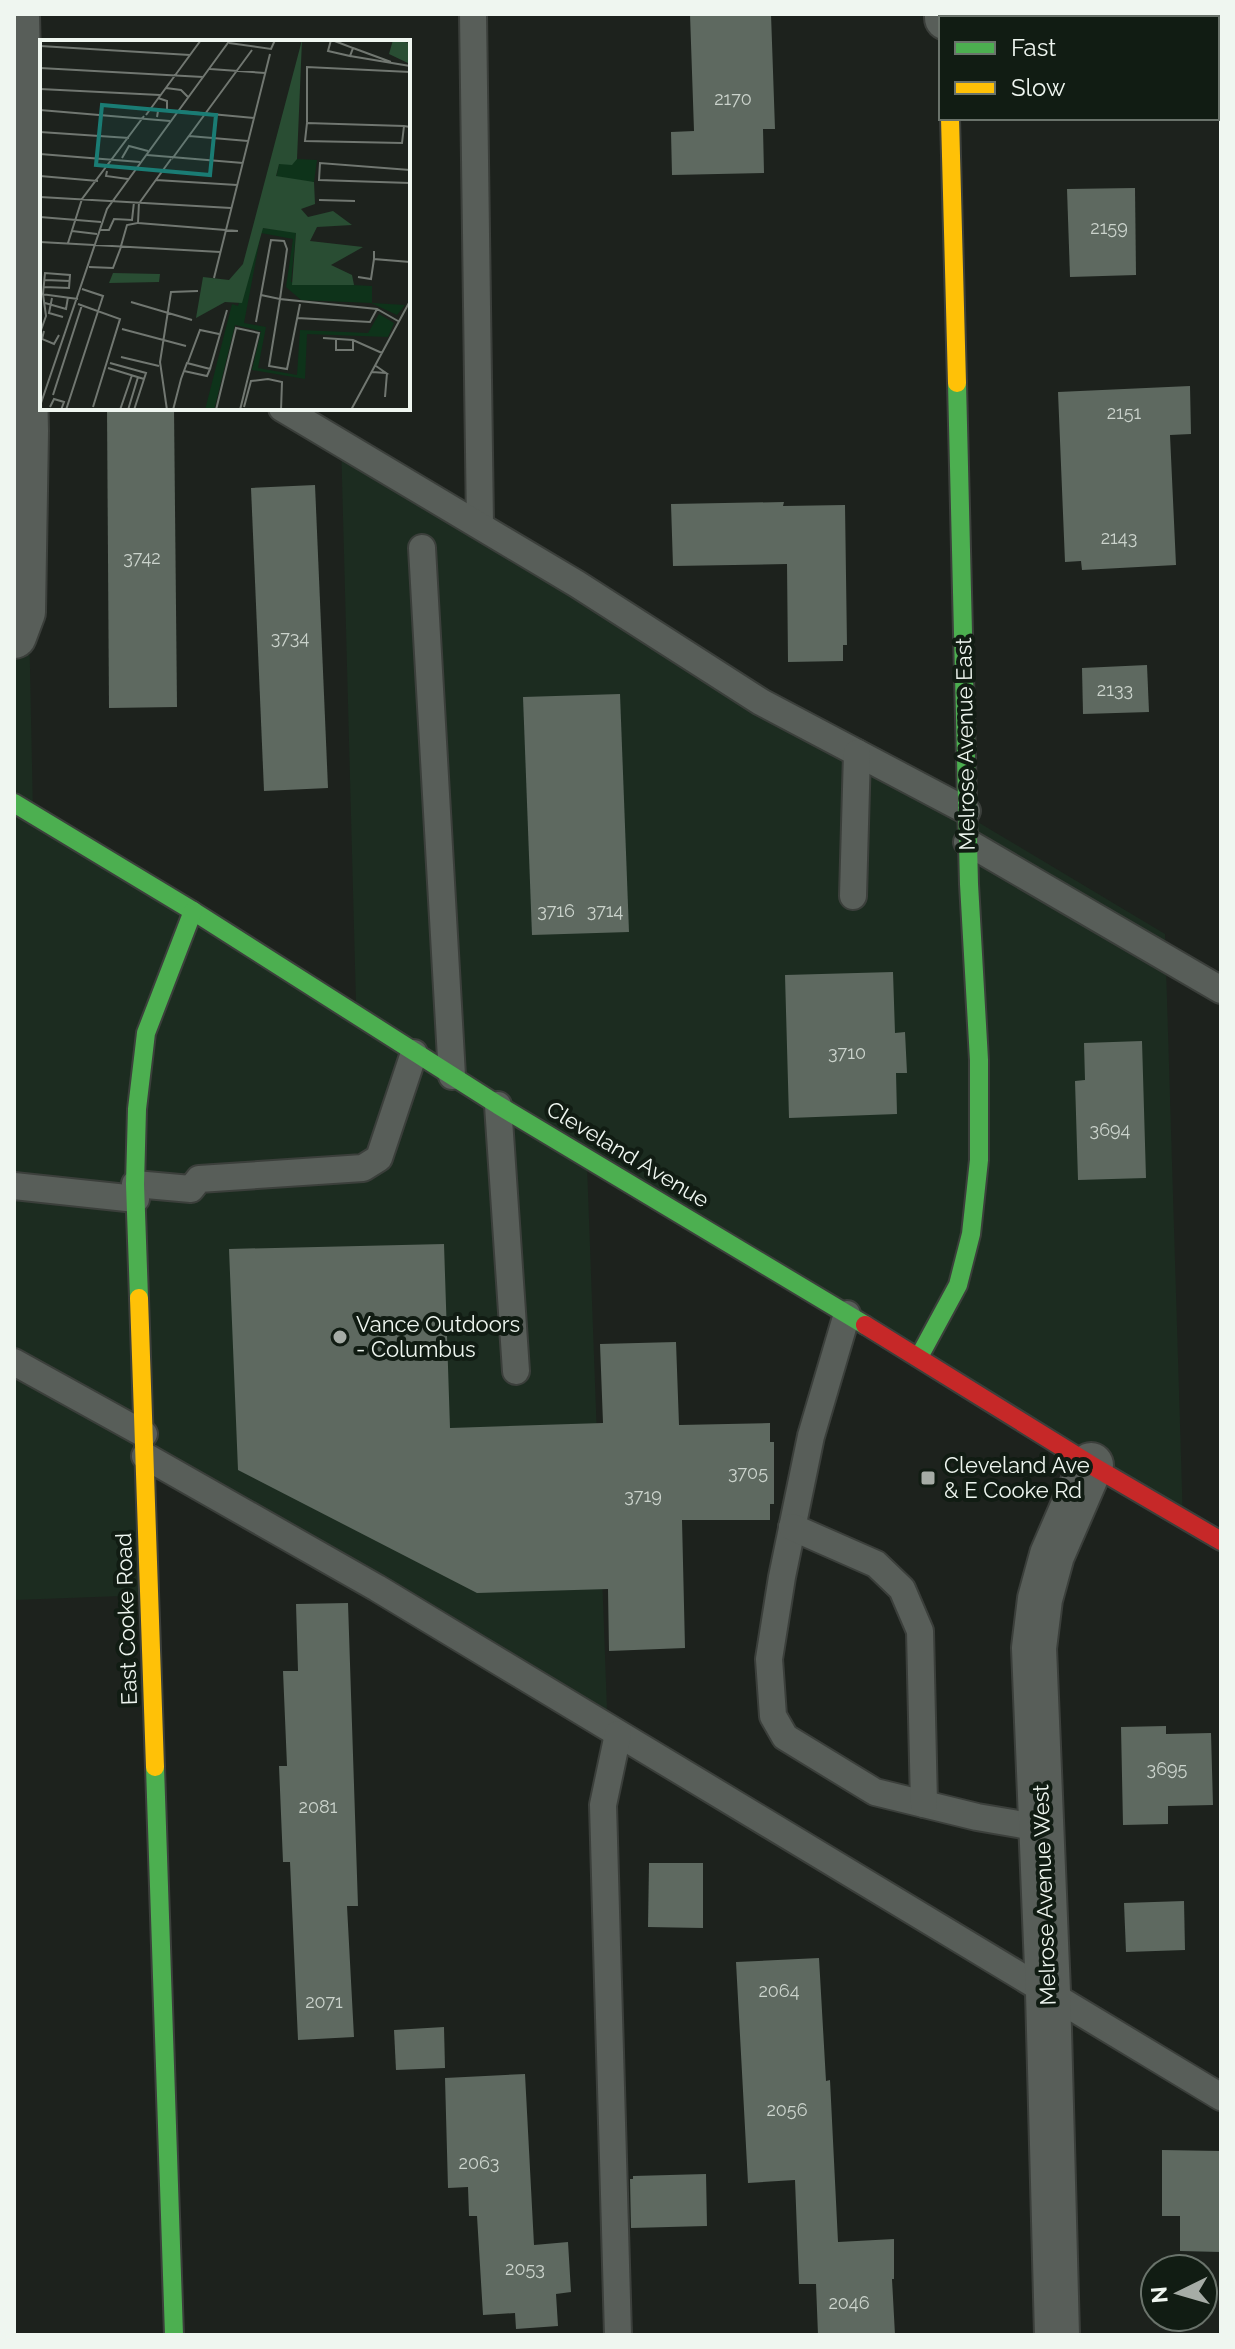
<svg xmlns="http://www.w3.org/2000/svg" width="1235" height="2349" font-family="Raleway,sans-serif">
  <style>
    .built { fill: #1c2c20 }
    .building { fill: #5e6960 }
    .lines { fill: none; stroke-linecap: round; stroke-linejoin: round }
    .lane-casing { stroke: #3b3f3b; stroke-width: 30 }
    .street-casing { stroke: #3b3f3b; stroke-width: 48 }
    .fast-casing { stroke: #3b3f3b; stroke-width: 22 }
    .slow-casing { stroke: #3b3f3b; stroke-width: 22 }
    .jam-casing { stroke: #3b3f3b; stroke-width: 22 }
    .lane { stroke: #585e59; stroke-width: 26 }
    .street { stroke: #585e59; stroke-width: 44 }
    .fast { stroke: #4caf50; stroke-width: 18 }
    .slow { stroke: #ffc107; stroke-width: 18 }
    .jam { stroke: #c62828; stroke-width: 18 }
    .poi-dot { fill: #a6aca6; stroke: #111c13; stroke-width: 3 }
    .labels { text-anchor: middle; stroke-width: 8; stroke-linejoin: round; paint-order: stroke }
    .number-label { font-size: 18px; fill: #cbd3cc }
    .street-label { font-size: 22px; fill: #eff6f0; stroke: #111c13 }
    .poi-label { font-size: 22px; fill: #eff6f0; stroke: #111c13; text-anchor: start }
    .inset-road { fill: none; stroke: #717771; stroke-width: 2 }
    .view { fill: #1a7c74; fill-opacity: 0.15; stroke: #1a7c74; stroke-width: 4 }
    .inset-edge { fill: none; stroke: #eff6f0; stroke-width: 4 }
  </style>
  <rect width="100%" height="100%" fill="#1d221d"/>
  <path class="built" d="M 24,379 L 33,813 L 356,1003 L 341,441 L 1165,934 L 1183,1522 L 587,1165 L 607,1710 L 146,1459 L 149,1595 L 14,1600 L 14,380 Z"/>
  <g class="building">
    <path d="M 690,14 L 771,14 L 775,129 L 763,129 L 764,173 L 672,175 L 671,132 L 694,131 Z"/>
    <path d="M 1135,188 L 1136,275 L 1070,277 L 1067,189 Z"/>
    <path d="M 1190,386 L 1191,434 L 1170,435 L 1176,565 L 1082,570 L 1081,561 L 1065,562 L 1058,392 Z"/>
    <path d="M 107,408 L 174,408 L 177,707 L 109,708 Z"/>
    <path d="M 315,485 L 328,788 L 264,791 L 251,488 Z"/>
    <path d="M 784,502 L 783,506 L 845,505 L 847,645 L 843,645 L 843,661 L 788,662 L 787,564 L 673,566 L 671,504 Z"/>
    <path d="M 1147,665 L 1149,712 L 1083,714 L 1082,668 Z"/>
    <path d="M 620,694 L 629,932 L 532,935 L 523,697 Z"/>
    <path d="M 893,972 L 895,1033 L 905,1032 L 907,1073 L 896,1073 L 897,1114 L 789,1118 L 785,975 Z"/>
    <path d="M 1142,1041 L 1146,1178 L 1078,1180 L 1075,1081 L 1085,1080 L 1084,1043 Z"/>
    <path d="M 444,1244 L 450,1428 L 603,1423 L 600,1344 L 676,1342 L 679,1425 L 770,1423 L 770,1442 L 774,1442 L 774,1504 L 770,1504 L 770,1520 L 682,1520 L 685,1648 L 609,1651 L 608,1589 L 477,1593 L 238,1470 L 229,1249 Z"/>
    <path d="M 348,1603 L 358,1906 L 347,1906 L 354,2037 L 298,2040 L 290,1862 L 283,1862 L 279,1766 L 287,1766 L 283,1671 L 298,1671 L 296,1604 Z"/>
    <path d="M 1166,1726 L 1166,1734 L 1211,1733 L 1213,1805 L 1168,1806 L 1168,1824 L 1123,1825 L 1121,1727 Z"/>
    <path d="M 649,1863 L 703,1863 L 703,1928 L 648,1927 Z"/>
    <path d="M 1184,1901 L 1185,1950 L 1126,1952 L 1124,1903 Z"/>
    <path d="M 819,1958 L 826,2081 L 830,2080 L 838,2242 L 894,2239 L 894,2279 L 892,2279 L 895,2335 L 818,2335 L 816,2284 L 799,2284 L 795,2180 L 748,2183 L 736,1962 Z"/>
    <path d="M 444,2027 L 445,2068 L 396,2070 L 394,2030 Z"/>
    <path d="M 525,2074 L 534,2245 L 568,2242 L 571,2292 L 556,2294 L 558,2326 L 516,2329 L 515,2313 L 483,2315 L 477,2216 L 469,2216 L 468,2187 L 448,2188 L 445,2078 Z"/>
    <path d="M 1162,2150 L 1221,2151 L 1221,2252 L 1180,2251 L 1180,2216 L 1162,2216 Z"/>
    <path d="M 706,2174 L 707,2226 L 631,2228 L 630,2179 L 633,2179 L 633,2176 Z"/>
  </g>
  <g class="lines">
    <defs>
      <g id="lane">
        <path d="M 473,14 L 480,525"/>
        <path d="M 282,408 L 577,584 L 761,702 L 967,811"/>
        <path d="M 422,548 L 452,1076"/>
        <path d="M 967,842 L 1221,990"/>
        <path d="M 853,896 L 857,753"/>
        <path d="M 498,1105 L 516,1371"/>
        <path d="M 135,1184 L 191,1189 L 199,1179 L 363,1168 L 379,1158 L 414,1053"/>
        <path d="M 14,1186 L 136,1199"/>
        <path d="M 847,1314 L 811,1436 L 782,1577 L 769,1659 L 773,1716 L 785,1737 L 875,1792 L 977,1817 L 1041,1828"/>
        <path d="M 14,1362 L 144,1434"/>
        <path d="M 145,1456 L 377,1588 L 1221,2097"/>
        <path d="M 792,1527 L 876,1564 L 902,1589 L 920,1631 L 924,1804"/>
        <path d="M 618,1734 L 603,1805 L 618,2335"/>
      </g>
      <g id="street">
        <path d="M 947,14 L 947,18"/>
        <path d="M 14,636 L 23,612 L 26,431 L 17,14"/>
        <path d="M 1057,2335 L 1048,1992 L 1034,1648 L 1040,1599 L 1052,1555 L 1091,1465"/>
      </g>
      <g id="fast">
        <path d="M 14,803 L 193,911 L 498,1105 L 865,1325"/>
        <path d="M 139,1298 L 135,1184 L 137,1109 L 146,1033 L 193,911"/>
        <path d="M 919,1357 L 958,1285 L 971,1234 L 979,1160 L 979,1060 L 969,884 L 957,383"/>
        <path d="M 155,1767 L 174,2335"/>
      </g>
      <g id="slow">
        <path d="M 950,118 L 957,383"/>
        <path d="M 139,1298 L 155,1767"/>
      </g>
      <path id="jam" d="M 865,1325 L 1091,1465 L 1221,1541"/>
    </defs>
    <use href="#lane" class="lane-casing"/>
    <use href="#street" class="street-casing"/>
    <use href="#fast" class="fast-casing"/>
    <use href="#slow" class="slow-casing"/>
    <use href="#jam" class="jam-casing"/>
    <use href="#lane" class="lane"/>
    <use href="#street" class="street"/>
    <use href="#fast" class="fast"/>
    <use href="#slow" class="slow"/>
    <use href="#jam" class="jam"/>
  </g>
  <g class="poi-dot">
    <circle cx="340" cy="1337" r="8"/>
    <rect x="920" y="1470" width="16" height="16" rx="4"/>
  </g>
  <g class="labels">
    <g class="number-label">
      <text x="733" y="105">2170</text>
      <text x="1109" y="234">2159</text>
      <text x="1124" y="419">2151</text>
      <text x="1119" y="544">2143</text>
      <text x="142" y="564">3742</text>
      <text x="290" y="644">3734</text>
      <text x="1115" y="696">2133</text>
      <text x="556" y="917">3716</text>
      <text x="605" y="917">3714</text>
      <text x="847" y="1059">3710</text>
      <text x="1110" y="1136">3694</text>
      <text x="748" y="1479">3705</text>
      <text x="643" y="1502">3719</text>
      <text x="1167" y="1775">3695</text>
      <text x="318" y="1813">2081</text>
      <text x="779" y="1997">2064</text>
      <text x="324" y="2008">2071</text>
      <text x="787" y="2116">2056</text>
      <text x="479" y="2169">2063</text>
      <text x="525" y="2275">2053</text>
      <text x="849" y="2309">2046</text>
    </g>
    <g class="street-label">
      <text transform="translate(965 744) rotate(-91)" y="8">Melrose Avenue East</text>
      <text transform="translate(628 1154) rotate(31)" y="8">Cleveland Avenue</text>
      <text transform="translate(126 1619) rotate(-92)" y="8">East Cooke Road</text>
      <text transform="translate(1044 1895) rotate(-92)" y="8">Melrose Avenue West</text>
    </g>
    <g class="poi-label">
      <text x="356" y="1332">Vance Outdoors<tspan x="356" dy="25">- Columbus</tspan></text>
      <text x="944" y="1473">Cleveland Ave<tspan x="944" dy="25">&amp; E Cooke Rd</tspan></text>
    </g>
  </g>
  <g transform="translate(40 40)">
    <rect width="370" height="370" fill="#1d221d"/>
    <path d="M 257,119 L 277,120 L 274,142 L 236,138 L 239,124 ZM 223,188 L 256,192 L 251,242 L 332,246 L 332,263 L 365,265 L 357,275 L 331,263 L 261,260 L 246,247 L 253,199 L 221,193 L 204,283 L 226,287 L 218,328 L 257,335 L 260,290 L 328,293 L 339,274 L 354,283 L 348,297 L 267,294 L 265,339 L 212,330 L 221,291 L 195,285 L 174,370 L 165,370 L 192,264 L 198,266 L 221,190 Z" fill="#0e331a"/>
    <path d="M 262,0 L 257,119 L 252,125 L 239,124 L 236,136 L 274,142 L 275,164 L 261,169 L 268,177 L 293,171 L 312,185 L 277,187 L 270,201 L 323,207 L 291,225 L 312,235 L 314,245 L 252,245 L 256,193 L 223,188 L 202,263 L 185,262 L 156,278 L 163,237 L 189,240 L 203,224 ZM 353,0 L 370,3 L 370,24 L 349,14 ZM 73,233 L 120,234 L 119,242 L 69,243 Z" fill="#294d33"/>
    <path class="inset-road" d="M 291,0 L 288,11 L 310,16 L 313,8 L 292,0M 189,3 L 231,9 L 235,0M 0,6 L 150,15M 313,8 L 351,22M 310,16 L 370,26M 0,28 L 163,37M 170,29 L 225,33M 126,48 L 141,50 L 148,57M 0,49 L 120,55M 0,70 L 130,81M 139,71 L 214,78M 106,75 L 161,0M 117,77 L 118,71 L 127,71 L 127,61 L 118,58M 267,82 L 267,27 L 370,32M 364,86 L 362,103 L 265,101 L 267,83 L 364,86 L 370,87M 0,92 L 89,98M 149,96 L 208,101M 0,114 L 100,122M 107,115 L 203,123M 82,118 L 89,106 L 108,111M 132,119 L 212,10M 370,130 L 280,123 L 279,140 L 370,143M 67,131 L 66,136 L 88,139M 0,136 L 58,141M 116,140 L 197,145M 0,157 L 191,168M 279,160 L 315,161M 100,162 L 131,119M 0,177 L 61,182M 98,183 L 198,191M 60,190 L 69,190 L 74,179 L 92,180 L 94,162M 32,191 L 57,194M 0,202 L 180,212M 28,203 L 42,159 L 104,76M 81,206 L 87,185 L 98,183 L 99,162M 334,211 L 334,219 L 370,222M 49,227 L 73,228 L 81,207M 318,237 L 331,239 L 334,219M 174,238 L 230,14M 5,240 L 30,241M 1,254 L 38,259M 221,255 L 240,259 L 229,326 L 247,329 L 260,264M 12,258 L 9,273 L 23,277M 91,262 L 152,280M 5,263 L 26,269 L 28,257M 38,264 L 80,279 L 53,367M 257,278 L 330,282 L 337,269M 216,282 L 231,200 L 244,201 L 247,209 L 240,259 L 337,269 L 358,281M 82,289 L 146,306M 4,291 L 2,299 L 14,304 L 19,295M 0,293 L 6,276 L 3,254 L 5,233 L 30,235 L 29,248 L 4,247M 283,298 L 313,300 L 342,313M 296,298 L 296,310 L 313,310 L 313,300M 81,317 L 119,326M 148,322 L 160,290 L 179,294M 70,323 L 106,333 L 94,370M 68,328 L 104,339M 170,329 L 187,270M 332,332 L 346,333 L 336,326M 13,355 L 42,265M 345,357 L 347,333M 0,366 L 67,169 L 190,0M 10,367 L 14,359 L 24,362 L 21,370M 204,367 L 211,341 L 228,339 L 242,342 L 241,370M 26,370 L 63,256 L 42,249M 80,370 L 92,335M 88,370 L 98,337M 127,370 L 120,322 L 131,252 L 158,251M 133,370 L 141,339 L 147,323 L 170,329 L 167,336 L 144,331M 176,370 L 196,288 L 219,293 L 200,370M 311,370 L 370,261"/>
    <path class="view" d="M 62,65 L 176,75 L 170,135 L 56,125 Z"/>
    <rect width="370" height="370" class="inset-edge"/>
  </g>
  <rect width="1235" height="2349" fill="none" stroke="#eff6f0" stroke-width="32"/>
  <rect x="939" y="16" width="280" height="104" fill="#111c13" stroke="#6a736b" stroke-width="2"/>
  <rect x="955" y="42" width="40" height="12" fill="#4caf50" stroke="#6a736b" stroke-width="2"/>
  <text x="1011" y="56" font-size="24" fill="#eff6f0">Fast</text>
  <rect x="955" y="82" width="40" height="12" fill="#ffc107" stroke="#6a736b" stroke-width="2"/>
  <text x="1011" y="96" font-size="24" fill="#eff6f0">Slow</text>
  <g transform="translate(1179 2293) rotate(265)"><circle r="38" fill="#111c13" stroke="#6a736b" stroke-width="2"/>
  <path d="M0-6L14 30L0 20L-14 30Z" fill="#a6aca6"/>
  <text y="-12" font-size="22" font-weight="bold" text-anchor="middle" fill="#eff6f0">N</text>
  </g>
</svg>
